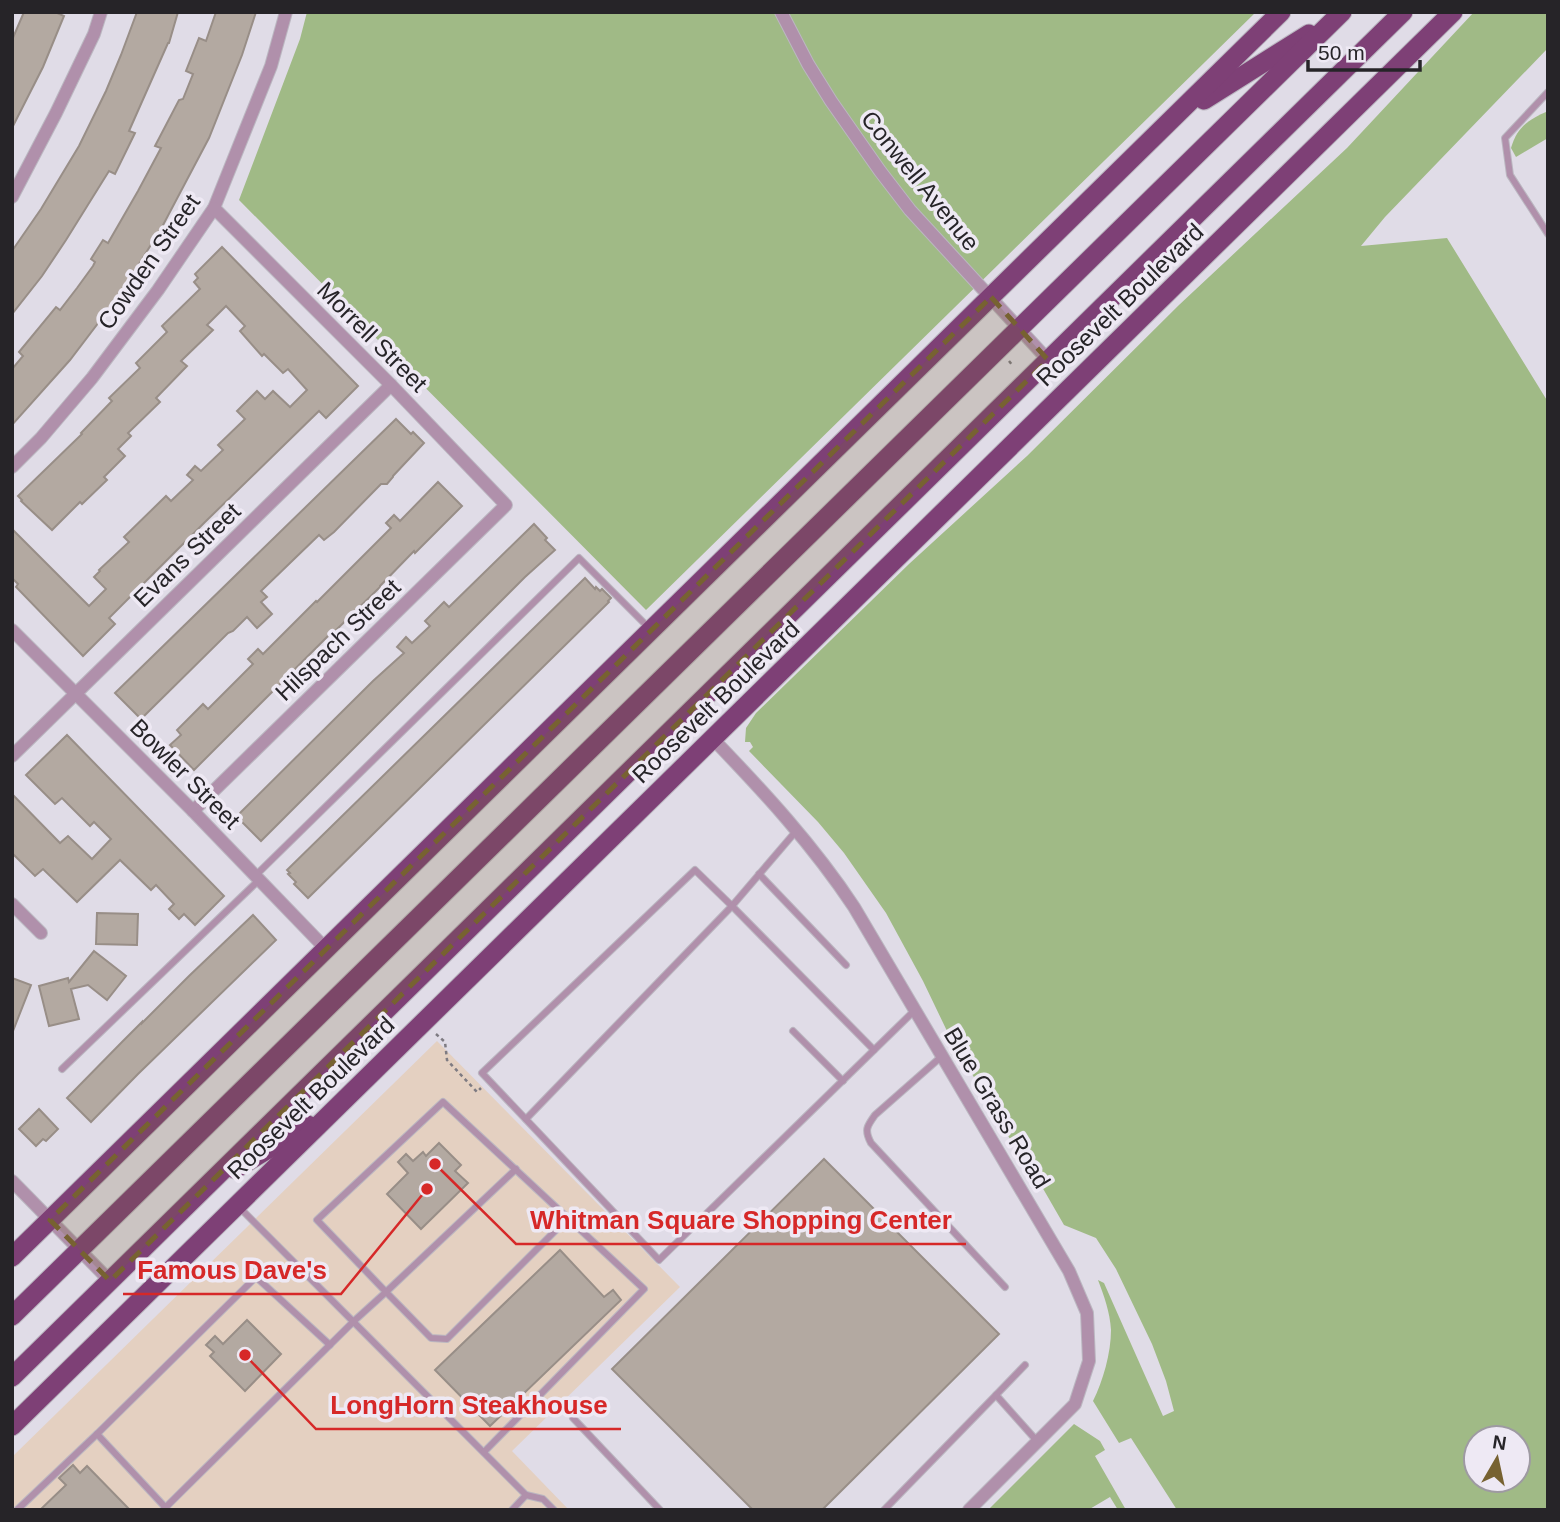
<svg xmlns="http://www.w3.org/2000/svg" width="1560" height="1522" font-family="Arial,sans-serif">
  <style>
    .commercial { fill: #e4d0c1 }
    .green { fill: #a0ba86; fill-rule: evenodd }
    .building { fill: #b3a9a1; stroke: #988e87; stroke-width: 2 }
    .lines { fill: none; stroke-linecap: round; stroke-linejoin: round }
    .service-casing { stroke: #bbb7c1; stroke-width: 8 }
    .minor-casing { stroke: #bbb7c1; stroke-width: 14 }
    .trunk-casing { stroke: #bbb7c1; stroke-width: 21 }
    .path { stroke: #7e7b82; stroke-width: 2.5; stroke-dasharray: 3.5 3.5; stroke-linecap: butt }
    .service { stroke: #b090ab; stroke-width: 6 }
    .minor { stroke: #b090ab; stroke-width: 12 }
    .trunk { stroke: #7e4076; stroke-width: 19 }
    .marked { fill: #776231; fill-opacity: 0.2; stroke: #776231; stroke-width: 5; stroke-dasharray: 14 9; stroke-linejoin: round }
    .labels { text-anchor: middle; stroke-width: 7; stroke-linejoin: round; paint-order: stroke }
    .street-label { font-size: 24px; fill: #262428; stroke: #eee9f4 }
    .leader { fill: none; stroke: #d62828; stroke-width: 2.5 }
    .callout-dot { fill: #d62828; stroke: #eee9f4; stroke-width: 2.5 }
    .callout-label { font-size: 26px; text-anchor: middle; font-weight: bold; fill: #d62828; stroke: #eee9f4; stroke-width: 7; stroke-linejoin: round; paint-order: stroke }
  </style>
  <rect width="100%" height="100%" fill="#e0dce7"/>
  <path class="commercial" d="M 437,1041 L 680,1287 L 512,1451 L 569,1510 L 12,1510 L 12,1457 Z"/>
  <g class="green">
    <path d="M 307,12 L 1256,12 L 646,610 L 239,200 L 300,39 Z"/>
    <path d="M 1474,12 L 1548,12 L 1548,48 L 1385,217 L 1361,246 L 1447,238 L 1548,402 L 1548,1510 L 1177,1510 L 1131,1438 L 1119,1443 L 1093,1401 C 1103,1381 1111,1353 1111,1330 C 1110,1312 1104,1296 1098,1280 L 1104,1283 L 1163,1416 L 1174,1411 L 1166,1381 L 1152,1344 L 1116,1269 L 1096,1238 L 1064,1225 L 1030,1166 L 1010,1139 L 947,1031 L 923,981 L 886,913 L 844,853 L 818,822 L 749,751 L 753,747 L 750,742 L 745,742 L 746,728 L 756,713 L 909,564 L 1027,456 L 1179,305 L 1347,148 ZM 1518,1438 L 1518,1480 L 1476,1480 L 1476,1438 Z"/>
    <path d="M 1548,111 L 1548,138 L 1516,157 L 1511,148 C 1517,127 1528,120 1548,111 Z"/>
    <path d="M 1074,1424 L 1100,1441 L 1105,1450 L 1095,1456 L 1126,1510 L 1118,1510 L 1110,1497 L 1088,1510 L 988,1510 Z"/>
  </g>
  <g class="building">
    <path d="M 24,12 L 55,12 L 64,16 L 43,67 L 12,128 L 12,40 Z"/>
    <path d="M 137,12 L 178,12 L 169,43 L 168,43 L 129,131 L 135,133 L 115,174 L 109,171 L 66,240 L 42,276 L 12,314 L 12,251 L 41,209 L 79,146 L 106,91 L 121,55 Z"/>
    <path d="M 216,12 L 256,12 L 242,55 L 209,138 L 162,227 L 121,293 L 70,360 L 12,425 L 12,369 L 23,356 L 19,352 L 56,307 L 60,310 L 77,288 L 93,266 L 95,262 L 91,259 L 103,240 L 108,243 L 138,191 L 161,148 L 155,146 L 179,100 L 183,99 L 193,74 L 186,71 L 199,38 L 206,41 Z"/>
    <path d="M 222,247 L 358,386 L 326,418 L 319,411 L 204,523 L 109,618 L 115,624 L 83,656 L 16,587 L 18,584 L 12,578 L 12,529 L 89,606 L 106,589 L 94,577 L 100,571 L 99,570 L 129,542 L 124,537 L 166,496 L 171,501 L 193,480 L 187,475 L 195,466 L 201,471 L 223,450 L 218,445 L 245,419 L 237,411 L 257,391 L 265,399 L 273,391 L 290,407 L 307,390 L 288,369 L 283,373 L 264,354 L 262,356 L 240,331 L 245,326 L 226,306 L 207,325 L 213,330 L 181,361 L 187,366 L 156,398 L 160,402 L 128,433 L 131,436 L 118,449 L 125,456 L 104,477 L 107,480 L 82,504 L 80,502 L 52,530 L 21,501 L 22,500 L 18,496 L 82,434 L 81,433 L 112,401 L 109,398 L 140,368 L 136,363 L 167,332 L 162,326 L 200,289 L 194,282 L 198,278 L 195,274 Z"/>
    <path d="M 396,419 L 411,434 L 413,432 L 424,443 L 393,476 L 393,477 L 387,484 L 381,484 L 334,532 L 324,540 L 319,535 L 261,591 L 267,597 L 261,602 L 272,614 L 257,628 L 247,617 L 233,631 L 228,633 L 141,719 L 115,693 Z"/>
    <path d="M 438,482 L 462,506 L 415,553 L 414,551 L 380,586 L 380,587 L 332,634 L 331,633 L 194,770 L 170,745 L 181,735 L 177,730 L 203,704 L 208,709 L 253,664 L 248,659 L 258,649 L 263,654 L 316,601 L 317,602 L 391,528 L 386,523 L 394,515 L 400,521 Z"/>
    <path d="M 534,524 L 547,538 L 545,540 L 555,550 L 525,577 L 261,841 L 237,817 L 241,812 L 373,681 L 404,653 L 397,647 L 406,637 L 412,643 L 430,626 L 425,621 L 444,602 L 449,607 Z"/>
    <path d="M 585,578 L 595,589 L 596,587 L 600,591 L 602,589 L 611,598 L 608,601 L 609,602 L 308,898 L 294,884 L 296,882 L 288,874 L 290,873 L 287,870 Z"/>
    <path d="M 67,735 L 224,896 L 195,925 L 184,914 L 179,919 L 169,909 L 174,904 L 156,885 L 151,890 L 120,860 L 77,902 L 43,869 L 35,876 L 12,853 L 12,794 L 60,843 L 68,836 L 92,859 L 111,839 L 94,822 L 90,826 L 62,798 L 55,804 L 26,775 Z"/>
    <path d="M 97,913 L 138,914 L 137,945 L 96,944 Z"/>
    <path d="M 253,915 L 276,940 L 138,1074 L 91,1122 L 67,1098 L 122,1042 L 142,1022 L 142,1023 L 189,976 Z"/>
    <path d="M 94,951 L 126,976 L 107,1000 L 88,985 L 71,989 L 79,1019 L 49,1026 L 39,986 L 68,978 L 69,982 Z"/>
    <path d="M 12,978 L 31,985 L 13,1031 L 12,1031 Z"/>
    <path d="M 39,1109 L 58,1129 L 46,1141 L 43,1139 L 36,1146 L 19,1129 Z"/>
    <path d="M 439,1143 L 461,1165 L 455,1171 L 468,1183 L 421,1229 L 387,1194 L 408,1173 L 398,1162 L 406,1154 L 413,1161 L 423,1152 L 426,1156 Z"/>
    <path d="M 824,1159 L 999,1334 L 822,1510 L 753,1510 L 612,1369 Z"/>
    <path d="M 560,1250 L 604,1297 L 613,1290 L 621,1300 L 490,1426 L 435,1370 Z"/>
    <path d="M 247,1320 L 281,1354 L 245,1391 L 210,1356 L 214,1352 L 206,1345 L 215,1336 L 223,1344 Z"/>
    <path d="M 73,1465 L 80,1473 L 87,1466 L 130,1510 L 40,1510 L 66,1485 L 59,1478 Z"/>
  </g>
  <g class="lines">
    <defs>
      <g id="service">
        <path d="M 1548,92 L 1505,138 L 1510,175 L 1548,234"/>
        <path d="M 797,830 L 732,906 L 695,870 L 482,1073 L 659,1260 L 915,1010"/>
        <path d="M 759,874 L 846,965"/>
        <path d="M 255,876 L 579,558 L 650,629"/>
        <path d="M 793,1031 L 843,1081"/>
        <path d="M 942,1056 L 875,1115 C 867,1126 864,1130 871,1143 L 1005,1287"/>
        <path d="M 62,1069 L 259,880"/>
        <path d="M 526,1119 L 732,906 L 874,1050"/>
        <path d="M 516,1169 L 386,1292 L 431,1338 L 447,1339 L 568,1218"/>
        <path d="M 239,1207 L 526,1495 L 543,1499 L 554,1510"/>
        <path d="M 996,1395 L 1025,1365"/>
        <path d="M 573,1418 L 660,1510"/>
        <path d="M 97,1434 L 256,1277 L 330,1345"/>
        <path d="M 17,1510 L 97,1434 L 165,1507"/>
        <path d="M 163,1510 L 354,1321 L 386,1292 L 317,1220 L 443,1102 L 644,1289 L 484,1452"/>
        <path d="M 512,1510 L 526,1495"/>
        <path d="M 884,1510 L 996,1395 L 1037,1441"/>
      </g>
      <g id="minor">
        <path d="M 781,12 L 808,64 L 831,101 L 880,171 L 910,210 L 1048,360"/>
        <path d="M 12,197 L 56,113 L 94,34 L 101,12"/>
        <path d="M 12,467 L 41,438 L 92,378 L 158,290 L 214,208 L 271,66 L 286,12"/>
        <path d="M 12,630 L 193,811 L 326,949"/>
        <path d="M 713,739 C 764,792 813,845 854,907 L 1069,1271 L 1087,1313 L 1089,1361 L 1075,1404 L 969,1510"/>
        <path d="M 12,756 L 391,385"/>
        <path d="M 193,811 L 506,505 L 391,385 L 214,208"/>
        <path d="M 12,904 L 41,933"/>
        <path d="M 12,1181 L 110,1281"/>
      </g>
      <g id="trunk">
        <path d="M 1204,100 L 1309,34"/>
        <path d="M 235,1169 L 308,1125"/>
        <path d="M 12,1257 L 1281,12"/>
        <path d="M 12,1316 L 1342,12"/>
        <path d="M 12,1377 L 1403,12"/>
        <path d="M 12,1426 L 1453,12"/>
      </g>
    </defs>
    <use href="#service" class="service-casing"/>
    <use href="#minor" class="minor-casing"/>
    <use href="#trunk" class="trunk-casing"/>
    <g class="path">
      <path d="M 1009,361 L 1013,366"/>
      <path d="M 436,1034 L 445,1042 L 447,1060 L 477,1092 L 481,1088"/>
    </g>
    <use href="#service" class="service"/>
    <use href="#minor" class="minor"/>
    <use href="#trunk" class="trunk"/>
  </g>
  <path class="marked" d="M 991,297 L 1048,360 L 110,1281 L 50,1220 Z"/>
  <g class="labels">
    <g class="street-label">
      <text transform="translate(920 181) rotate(51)" y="8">Conwell Avenue</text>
      <text transform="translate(149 262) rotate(-55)" y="8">Cowden Street</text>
      <text transform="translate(1120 305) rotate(-44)" y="8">Roosevelt Boulevard</text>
      <text transform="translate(372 337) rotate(45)" y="8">Morrell Street</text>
      <text transform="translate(187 555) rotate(-44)" y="8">Evans Street</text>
      <text transform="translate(338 640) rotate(-44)" y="8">Hilspach Street</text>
      <text transform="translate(716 702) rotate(-44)" y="8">Roosevelt Boulevard</text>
      <text transform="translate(185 774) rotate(45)" y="8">Bowler Street</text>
      <text transform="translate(311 1098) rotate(-44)" y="8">Roosevelt Boulevard</text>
      <text transform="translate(997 1108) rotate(59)" y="8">Blue Grass Road</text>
    </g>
  </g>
  <path class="leader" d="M435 1164L516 1244H966M427 1189L341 1294H123M245 1355L316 1429H621"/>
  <g class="callout-dot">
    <circle cx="435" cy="1164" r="7"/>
    <circle cx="427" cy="1189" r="7"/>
    <circle cx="245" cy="1355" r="7"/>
  </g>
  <g class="callout-label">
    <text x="741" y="1229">Whitman Square Shopping Center</text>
    <text x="232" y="1279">Famous Dave's</text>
    <text x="469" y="1414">LongHorn Steakhouse</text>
  </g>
  <rect width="1560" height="1522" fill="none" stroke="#262428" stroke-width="28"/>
  <g transform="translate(1497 1459) rotate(9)"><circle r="33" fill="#eee9f4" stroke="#9e9aa2" stroke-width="2"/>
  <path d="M0-5L12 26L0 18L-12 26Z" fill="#776231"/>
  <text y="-10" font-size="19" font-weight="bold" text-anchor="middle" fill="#262428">N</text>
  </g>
  <path d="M1308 60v10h112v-10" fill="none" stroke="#262428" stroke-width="3.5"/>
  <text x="1318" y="60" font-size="21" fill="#262428" stroke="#eee9f4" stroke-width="5" paint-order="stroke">50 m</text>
</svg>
